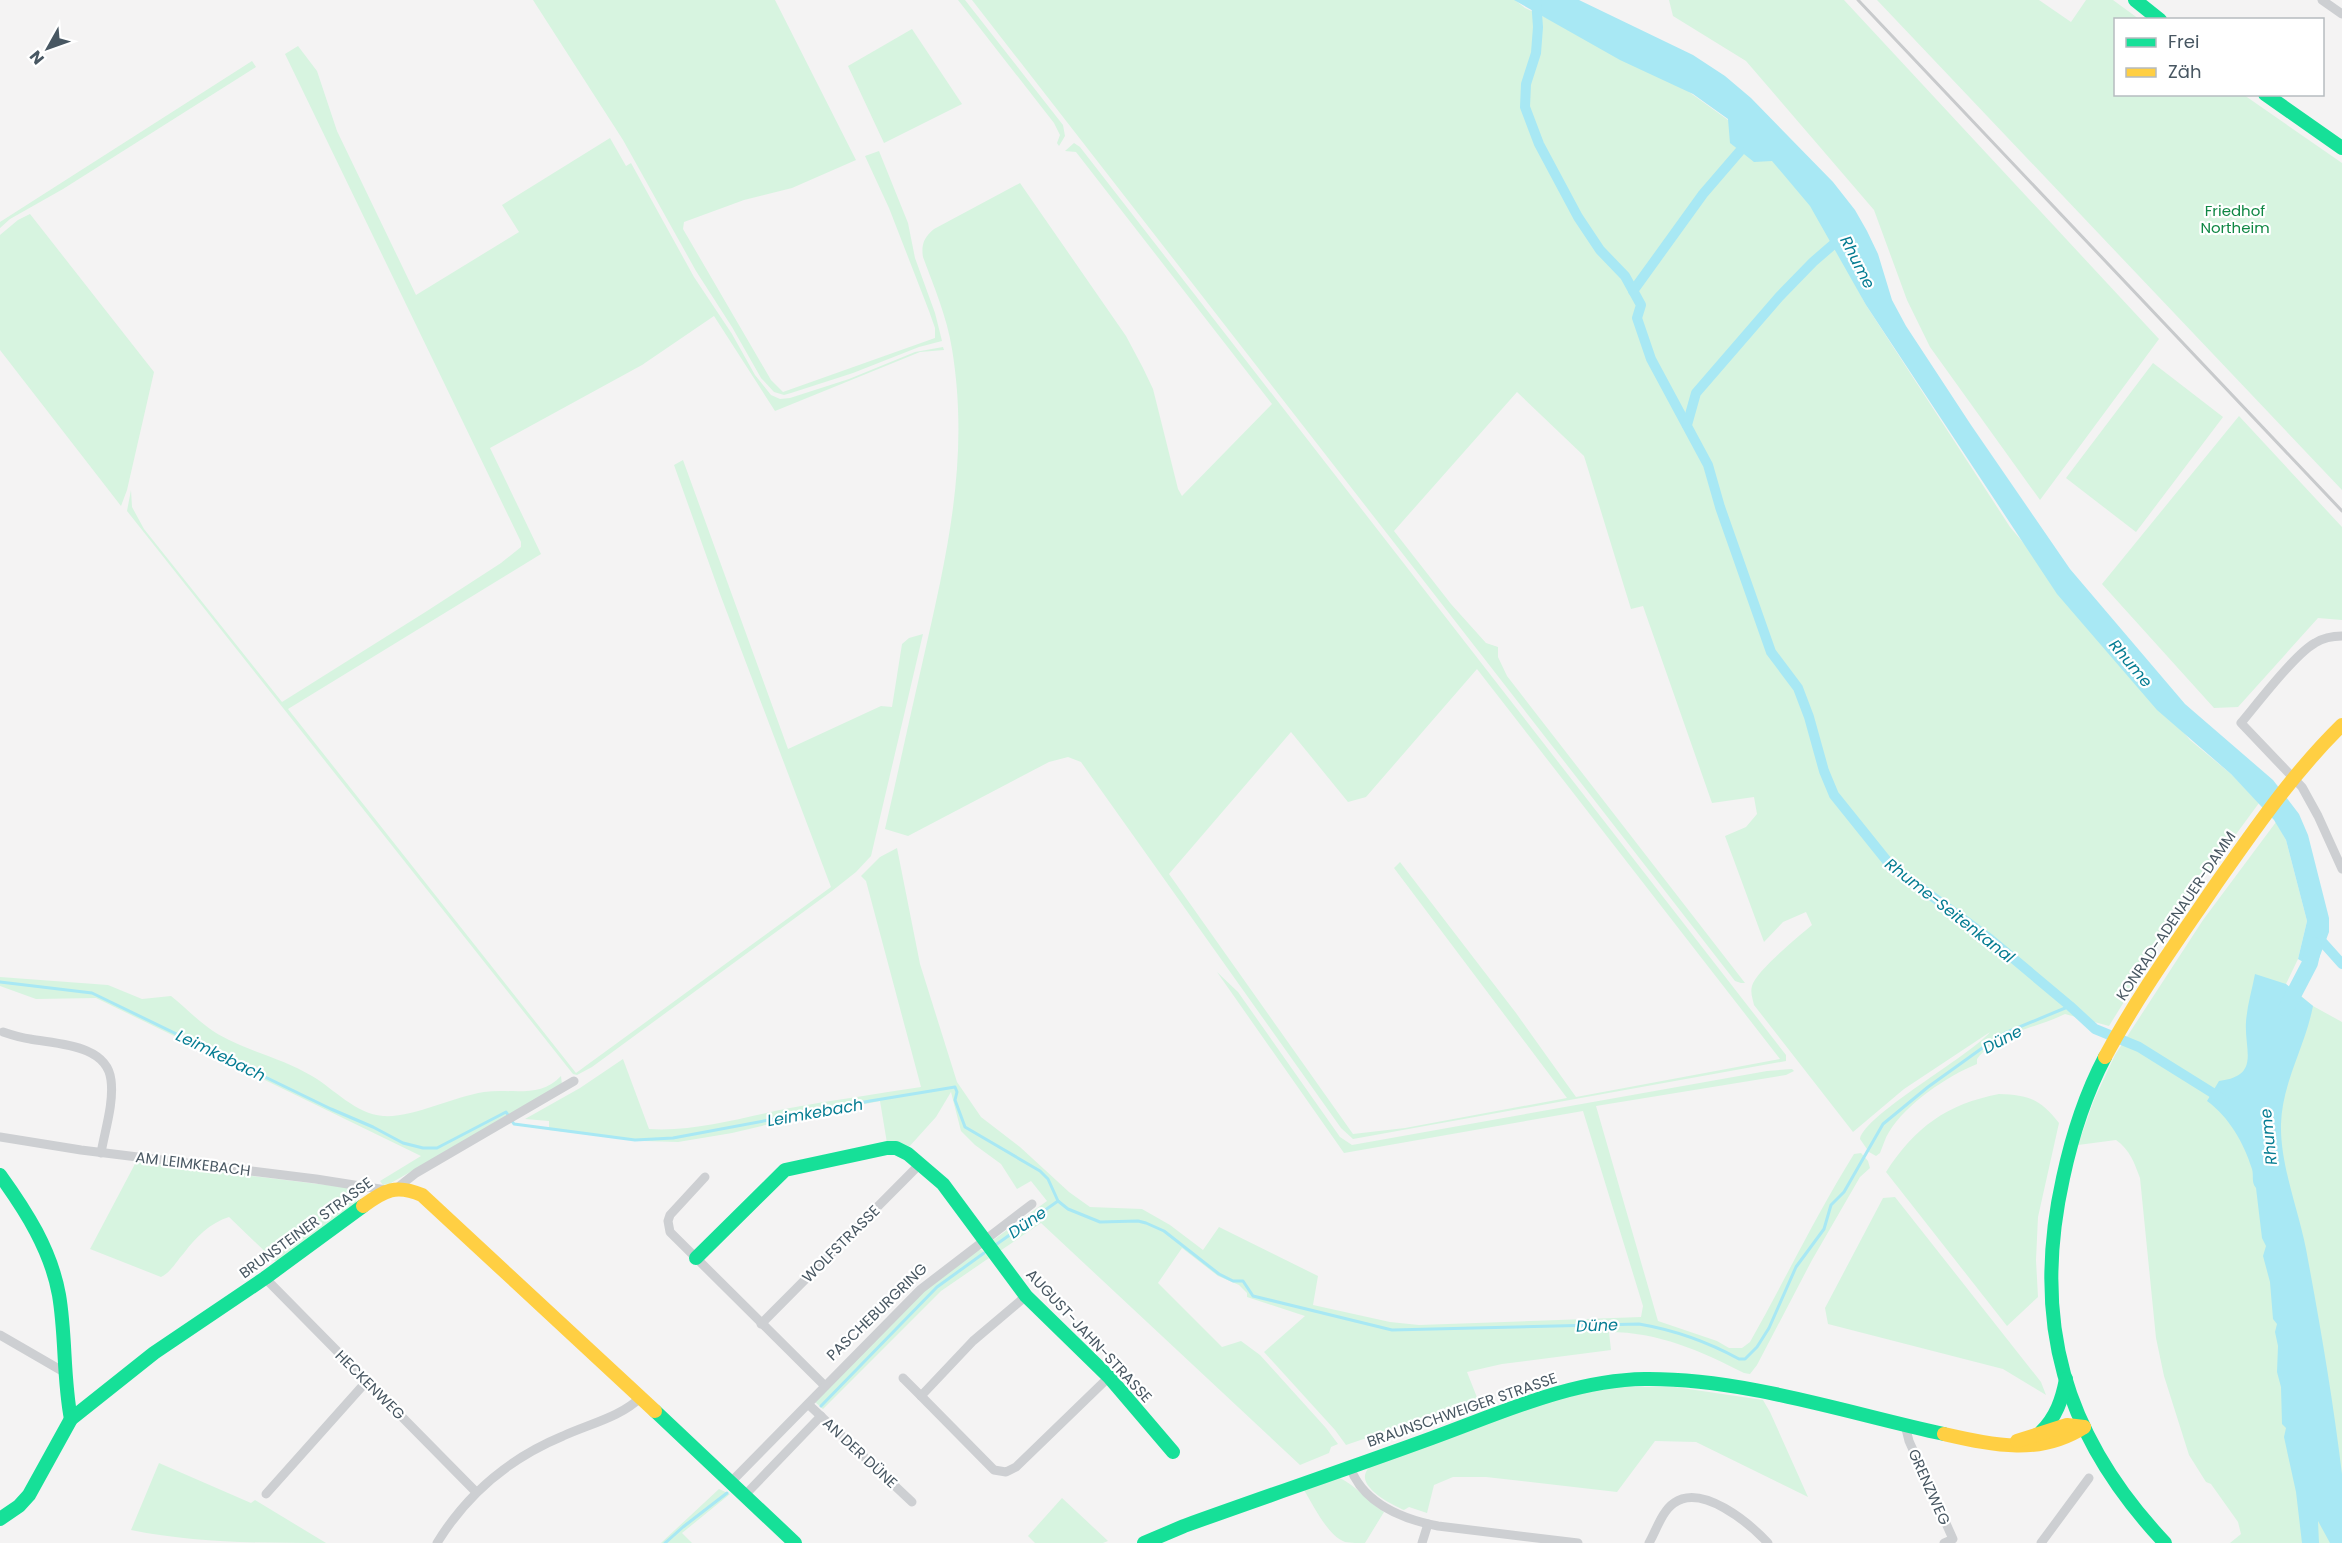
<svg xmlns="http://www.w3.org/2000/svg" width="2342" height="1543" font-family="Poppins,sans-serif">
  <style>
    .green { fill: #d7f4e0; fill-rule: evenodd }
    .water { fill: #a8e8f4 }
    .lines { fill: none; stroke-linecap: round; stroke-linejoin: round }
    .stream { stroke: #a8e8f4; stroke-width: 3 }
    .canal { stroke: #a8e8f4; stroke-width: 10 }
    .river { stroke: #a8e8f4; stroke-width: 16 }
    .street { stroke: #cdcfd2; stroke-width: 9 }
    .fast { stroke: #16e098; stroke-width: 14 }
    .slow { stroke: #ffcf43; stroke-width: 14 }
    .rail { stroke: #c8cacc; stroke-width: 3 }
    .labels { text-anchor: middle; stroke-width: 4.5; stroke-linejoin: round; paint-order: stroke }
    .park-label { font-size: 15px; fill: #0f8744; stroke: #fff }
    .street-label { font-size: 15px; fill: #485762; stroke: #fff }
    .water-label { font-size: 16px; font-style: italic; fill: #047c92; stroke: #fff }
  </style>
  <rect width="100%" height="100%" fill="#f4f3f3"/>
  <g class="green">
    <path d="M 533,0 L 775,0 L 856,160 L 792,188 L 744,200 L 684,222 L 683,229 L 771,380 L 783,392 L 935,338 L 935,328 L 929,311 L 889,208 L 865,156 L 879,151 L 908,223 L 915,258 L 935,313 L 942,341 L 919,347 L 853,373 L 791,393 L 784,395 L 774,392 L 761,378 L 732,327 L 696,271 L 623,140 Z"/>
    <path d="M 958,0 L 965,0 L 1063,125 L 1065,136 L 1059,146 L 1057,143 L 1060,135 L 1054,123 Z"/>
    <path d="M 972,0 L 1515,0 L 1525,8 L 1657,69 L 1742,130 L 1796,179 L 1821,220 L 1866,305 L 2010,527 L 2190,740 L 2231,774 L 2259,803 L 2184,905 L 2109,1026 L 2065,1014 C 2035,1029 1999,1031 1977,1059 L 1977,1064 C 1947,1076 1906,1104 1889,1132 C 1885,1138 1883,1146 1880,1153 L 1876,1156 L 1869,1152 L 1860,1139 C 1865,1114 1969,1057 1990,1032 L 1904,1089 L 1853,1132 L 1754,1005 C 1753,999 1750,993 1752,986 C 1756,971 1798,937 1812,925 L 1806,912 L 1783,922 L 1764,942 L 1725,836 L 1746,827 L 1757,814 L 1754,797 L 1712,803 L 1643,606 L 1631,609 L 1584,456 L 1517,392 L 1394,531 L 1451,604 L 1486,643 L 1498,647 L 1498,657 L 1507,676 L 1745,983 L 1741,983 L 1735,981 Z"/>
    <path d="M 1669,0 L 1844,0 L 2159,339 L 2040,500 L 1930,347 L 1907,300 L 1874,210 L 1746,61 L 1673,16 Z"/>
    <path d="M 1877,0 L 2039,0 L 2071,22 L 2086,0 L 2113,0 L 2139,19 L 2116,20 L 2116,94 L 2244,95 L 2342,163 L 2342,490 Z"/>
    <path d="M 912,29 L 962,104 L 884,143 L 848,66 Z"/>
    <path d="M 298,46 L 317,71 L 337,131 L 416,295 L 519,232 L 502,205 L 610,138 L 626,166 L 631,163 L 694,277 L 732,334 L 755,375 L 771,395 L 780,399 L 790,398 L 849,379 L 915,352 L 943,347 L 944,350 L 920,352 L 775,411 L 714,316 L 642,365 L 490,448 L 541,554 L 288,709 L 576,1073 L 831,887 L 720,594 L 674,465 L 683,460 L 788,749 L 881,706 L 892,707 L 902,644 L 909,638 L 923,634 L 871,856 L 856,872 L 832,891 L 592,1067 L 577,1075 L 573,1074 L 127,511 L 131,490 L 132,507 L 144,529 L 282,702 L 427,611 L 501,563 L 521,547 L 521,542 L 285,54 Z"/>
    <path d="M 252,61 L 256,67 L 63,189 L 10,219 L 0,228 L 0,222 Z"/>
    <path d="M 1074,143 L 1080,147 L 1786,1055 L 1786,1061 L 1353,1139 L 1341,1128 L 1081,762 L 1068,757 L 1049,762 L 908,836 L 885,829 C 898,773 910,716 923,660 C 947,554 970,459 952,349 C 947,317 934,287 923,257 C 921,245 924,237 934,229 L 1020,183 L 1126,336 L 1143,368 L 1153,389 L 1178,489 L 1182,496 L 1272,404 L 1076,152 L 1065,151 ZM 1477,669 L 1780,1059 L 1576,1097 L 1516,1013 L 1400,862 L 1394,868 L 1567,1098 L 1405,1128 L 1353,1134 L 1169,874 L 1291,732 L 1348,802 L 1366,797 Z"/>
    <path d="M 30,214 L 154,372 L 127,490 L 121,506 L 0,350 L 0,235 L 18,220 Z"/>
    <path d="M 2153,363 L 2223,417 L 2136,532 L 2066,478 Z"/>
    <path d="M 2239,416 L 2342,527 L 2342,620 L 2318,618 L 2238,707 L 2214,708 L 2102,584 Z"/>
    <path d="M 2276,822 L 2286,840 L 2307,921 L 2298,959 L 2286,984 L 2313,1006 L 2342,1022 L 2342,1543 L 2230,1543 L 2241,1534 L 2238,1522 L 2211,1484 L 2206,1482 L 2189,1455 L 2164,1376 L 2156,1338 L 2140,1178 C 2134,1162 2130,1150 2116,1140 L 2078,1145 L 2094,1100 L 2115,1055 L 2203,920 Z"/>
    <path d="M 897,848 L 920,964 L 957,1082 L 981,1117 L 1020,1147 L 1069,1192 L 1090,1207 L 1142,1209 L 1170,1225 L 1203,1250 L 1219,1227 L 1318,1276 L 1313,1305 L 1390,1322 L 1419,1325 L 1641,1317 L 1643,1306 L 1583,1111 L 1344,1153 L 1217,972 L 1238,992 L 1340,1137 L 1352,1145 L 1767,1071 L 1792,1069 L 1794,1071 L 1786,1075 L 1596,1106 L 1658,1321 L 1717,1341 L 1729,1348 L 1742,1348 L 1750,1342 C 1785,1280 1816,1215 1854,1154 L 1861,1153 L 1868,1161 L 1870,1168 L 1860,1177 L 1812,1260 L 1757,1365 L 1750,1374 L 1744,1373 C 1701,1351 1658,1332 1609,1332 L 1611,1350 L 1502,1364 L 1467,1372 L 1478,1400 L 1346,1445 L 1335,1430 L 1264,1352 L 1305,1316 L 1247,1297 L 1247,1293 L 1239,1285 L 1218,1276 L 1182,1248 L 1158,1283 L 1222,1347 L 1241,1341 L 1260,1355 L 1326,1428 L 1338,1444 L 1331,1447 L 1329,1453 L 1300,1465 L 1041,1223 L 997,1253 L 992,1241 L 1047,1201 L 1031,1181 L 1017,1189 L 1001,1164 L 975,1145 L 961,1131 L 951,1092 L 936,1117 L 908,1148 L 887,1143 L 880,1101 L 795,1118 L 732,1133 L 678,1142 L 643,1141 L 549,1130 L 549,1121 L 525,1119 L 580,1088 L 623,1059 L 649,1129 C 696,1132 744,1117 790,1108 C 833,1100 877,1094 921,1087 L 866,881 L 861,876 L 880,857 Z"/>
    <path d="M 0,977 L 108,985 L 142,999 L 171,996 C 185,1007 198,1021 213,1031 C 244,1051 281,1057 312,1076 C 334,1089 356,1114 383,1116 C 413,1118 452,1097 484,1092 C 511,1088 540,1099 561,1076 L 562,1085 L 391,1183 L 383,1185 L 380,1181 L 421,1156 L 96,998 L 36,999 L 0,986 Z"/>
    <path d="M 1999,1094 C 2029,1095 2040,1099 2059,1123 L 2038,1217 L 2036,1260 L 2038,1297 L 2007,1326 L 1886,1172 C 1915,1127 1947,1104 1999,1094 Z"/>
    <path d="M 136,1162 L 352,1188 L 357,1204 L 277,1263 L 229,1217 C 210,1223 196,1237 184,1253 C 175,1263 172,1271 161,1277 L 90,1249 Z"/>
    <path d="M 1895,1197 L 2041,1382 L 2046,1395 L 2003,1369 L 1828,1324 L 1825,1308 L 1883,1198 Z"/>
    <path d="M 977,1250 L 982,1250 L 989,1258 L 941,1291 L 823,1409 L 815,1402 L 930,1285 Z"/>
    <path d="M 1609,1387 L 1675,1387 L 1763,1400 L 1770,1412 L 1808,1497 L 1696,1442 L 1655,1441 L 1617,1492 L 1486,1477 L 1453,1477 L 1434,1485 L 1427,1513 L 1409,1507 L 1404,1510 C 1394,1506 1358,1488 1366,1472 C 1367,1469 1370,1467 1372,1465 L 1539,1404 Z"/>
    <path d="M 159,1463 L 251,1503 L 255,1500 L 326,1543 C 261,1543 194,1543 131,1530 Z"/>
    <path d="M 1338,1477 C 1356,1485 1368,1502 1384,1512 L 1365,1543 C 1358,1543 1351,1543 1345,1542 C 1328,1536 1313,1505 1304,1490 Z"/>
    <path d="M 719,1489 L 730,1494 L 682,1533 L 692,1543 L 661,1543 Z"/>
    <path d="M 1062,1498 L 1108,1541 L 1103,1543 L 1035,1543 L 1028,1536 Z"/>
  </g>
  <g class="water">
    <path d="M 1514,0 L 1579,0 L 1693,55 L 1725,76 L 1751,98 L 1833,182 L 1855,210 L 1867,231 L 1878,254 L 1892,300 L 1906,326 L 1971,425 L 2070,569 L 2185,704 L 2273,780 L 2299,814 L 2308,835 L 2329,918 L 2329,932 L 2315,969 L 2298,959 L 2307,921 L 2286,840 L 2274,820 L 2231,774 L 2157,710 L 2057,594 L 1866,305 L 1810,206 L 1772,161 L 1754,162 L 1730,143 L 1728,119 L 1693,94 L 1620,60 Z"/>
    <path d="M 2255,974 L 2286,984 L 2313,1006 C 2305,1047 2282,1083 2281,1124 C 2280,1165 2298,1208 2306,1249 C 2320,1324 2333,1399 2342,1474 C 2342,1497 2342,1521 2342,1543 L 2330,1543 L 2318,1521 L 2319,1543 L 2302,1543 L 2296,1492 L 2284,1437 L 2286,1428 L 2282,1424 L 2281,1387 L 2277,1372 L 2278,1346 L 2275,1332 L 2277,1324 L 2273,1319 L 2270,1282 L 2263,1256 L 2266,1246 L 2262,1238 L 2256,1188 C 2251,1182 2254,1176 2252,1169 C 2244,1143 2229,1117 2207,1101 L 2219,1081 C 2261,1076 2244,1050 2246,1022 C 2247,1006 2252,990 2255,974 Z"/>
  </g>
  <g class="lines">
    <g class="stream">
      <path d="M 0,982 L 92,993 L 331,1109 L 373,1127 L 403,1143 L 423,1148 L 437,1148 L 506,1112 L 514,1124 L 635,1140 L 673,1138 L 870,1101 L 955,1087 L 957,1092 L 955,1100 L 965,1127 L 1040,1171 L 1048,1179 L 1058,1201 L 1068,1209 L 1100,1222 L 1138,1221 L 1146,1223 L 1164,1231 L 1219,1274 L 1233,1281 L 1243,1281 L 1253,1296 L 1392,1330 L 1639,1324 C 1674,1330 1708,1342 1739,1359 L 1745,1359 L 1757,1347 L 1769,1328 L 1796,1267 L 1824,1229 L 1831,1205 L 1844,1192 L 1883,1124 L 1928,1087 L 1992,1041 L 2005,1033 L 2070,1006"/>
      <path d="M 994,1246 L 1058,1201"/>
      <path d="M 821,1406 L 937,1287 L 984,1253"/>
      <path d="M 665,1543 L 683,1527 L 727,1493"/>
    </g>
    <g class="canal">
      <path d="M 1536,0 L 1538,27 L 1536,53 L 1526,84 L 1525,107 L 1539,144 L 1578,217 L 1600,250 L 1625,276 L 1641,305 L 1637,318 L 1651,359 L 1708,465 L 1720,507 L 1771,652 L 1798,688 L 1809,717 L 1824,771 L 1834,795 L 1891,866 L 1990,939 L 2070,1006 L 2095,1029 L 2139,1047 L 2224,1100"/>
      <path d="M 1633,291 L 1703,194 L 1740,151"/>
      <path d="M 1687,425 L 1696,393 L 1779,297 L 1813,262 L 1843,236"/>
      <path d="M 2317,936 L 2342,964"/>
    </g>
    <path class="river" d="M 2286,1009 L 2310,963 L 2314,945"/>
    <g class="street">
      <path d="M 2322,0 L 2342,14"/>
      <path d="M 2342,636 C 2332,636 2323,638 2315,643 C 2295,654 2257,704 2241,723 L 2302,787 L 2318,816 L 2342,869"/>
      <path d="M 3,1032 C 12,1035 21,1038 30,1039 C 56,1044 107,1044 111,1080 C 114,1103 105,1130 101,1153"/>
      <path d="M 0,1137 L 81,1150 L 316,1179 L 386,1190"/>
      <path d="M 705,1177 L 670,1215 L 668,1221 L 670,1232 L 825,1386"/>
      <path d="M 397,1188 L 416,1173 L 574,1081"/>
      <path d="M 265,1278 L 476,1492"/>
      <path d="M 1026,1296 L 973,1341 L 921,1396 L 994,1470 L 1006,1472 L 1016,1467 L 1109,1377"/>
      <path d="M 761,1324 L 920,1164"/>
      <path d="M 0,1335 L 64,1372"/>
      <path d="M 903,1378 L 921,1396"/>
      <path d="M 808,1404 L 912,1502"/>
      <path d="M 1905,1425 L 1909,1441 L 1953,1539 L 1944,1543"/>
      <path d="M 1350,1467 C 1363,1503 1402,1519 1438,1526 L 1578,1543"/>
      <path d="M 731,1482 L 921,1289 L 1032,1204"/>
      <path d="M 266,1494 L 366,1382"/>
      <path d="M 745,1495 L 821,1416"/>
      <path d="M 437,1543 C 467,1494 510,1458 563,1436 C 589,1424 621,1417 641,1397"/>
      <path d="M 1422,1543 L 1428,1524"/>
      <path d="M 1649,1543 C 1656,1531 1662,1511 1674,1503 C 1702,1483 1749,1523 1768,1543"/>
      <path d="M 2041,1543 L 2089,1478"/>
    </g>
    <g class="fast">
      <path d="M 2135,0 L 2160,20"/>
      <path d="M 2265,94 L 2342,148"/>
      <path d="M 2105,1057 C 2085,1095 2072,1136 2063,1178 C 2031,1322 2064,1436 2165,1543"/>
      <path d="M 0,1175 C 26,1211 51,1250 59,1295 C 66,1336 63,1378 71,1419"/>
      <path d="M 696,1258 L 785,1170 L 887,1148 L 896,1148 L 908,1154 L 943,1184 L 1026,1296 L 1109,1377 L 1173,1452"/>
      <path d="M 655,1411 L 795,1543"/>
      <path d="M 2041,1432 C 2056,1417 2062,1400 2066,1379"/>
      <path d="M 0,1519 L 19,1506 L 29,1495 L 71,1419 L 154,1353 L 265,1278 L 363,1206"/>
      <path d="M 1144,1543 L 1184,1526 C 1267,1496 1350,1468 1432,1438 C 1501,1413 1571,1380 1645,1379 C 1744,1378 1847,1413 1944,1434"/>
    </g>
    <g class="slow">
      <path d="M 2105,1057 C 2137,997 2176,943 2214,887 C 2254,830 2292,774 2342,725"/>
      <path d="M 363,1206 C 385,1190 396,1184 422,1195 L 655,1411"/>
      <path d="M 1944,1434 C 1993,1445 2039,1456 2084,1427"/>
      <path d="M 2017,1441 L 2067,1425 L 2084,1427"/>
    </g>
    <path class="rail" d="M 1858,0 L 2342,511"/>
  </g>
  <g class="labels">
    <g class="park-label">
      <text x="2235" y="216">Friedhof<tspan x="2235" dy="17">Northeim</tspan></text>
    </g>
    <g class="street-label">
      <text transform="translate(2176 916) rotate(-56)" y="5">KONRAD-ADENAUER-DAMM</text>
      <text transform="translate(193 1164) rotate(7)" y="5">AM LEIMKEBACH</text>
      <text transform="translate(306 1228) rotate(-36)" y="5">BRUNSTEINER STRASSE</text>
      <text transform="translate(841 1244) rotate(-45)" y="5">WOLFSTRASSE</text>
      <text transform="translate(877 1312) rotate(-44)" y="5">PASCHEBURGRING</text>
      <text transform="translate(1089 1336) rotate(47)" y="5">AUGUST-JAHN-STRASSE</text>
      <text transform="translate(370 1385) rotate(45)" y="5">HECKENWEG</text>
      <text transform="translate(1462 1410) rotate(-19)" y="5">BRAUNSCHWEIGER STRASSE</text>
      <text transform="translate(860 1453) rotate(43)" y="5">AN DER DÜNE</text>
      <text transform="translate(1929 1487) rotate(66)" y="5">GRENZWEG</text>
    </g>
    <g class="water-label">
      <text transform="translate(1858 262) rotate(63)" y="6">Rhume</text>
      <text transform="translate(2131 663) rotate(50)" y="6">Rhume</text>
      <text transform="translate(1950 910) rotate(38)" y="6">Rhume-Seitenkanal</text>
      <text transform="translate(2002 1039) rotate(-28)" y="6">Düne</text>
      <text transform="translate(221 1055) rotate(26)" y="6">Leimkebach</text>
      <text transform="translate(815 1112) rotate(-10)" y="6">Leimkebach</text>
      <text transform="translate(2268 1137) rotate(-96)" y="6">Rhume</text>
      <text transform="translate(1027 1222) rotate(-35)" y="6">Düne</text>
      <text transform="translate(1597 1325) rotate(-2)" y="6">Düne</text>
    </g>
  </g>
  <rect x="2114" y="18" width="210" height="78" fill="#ffffff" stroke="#b6bcc0" stroke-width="1.5"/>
  <rect x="2126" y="38" width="30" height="9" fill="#16e098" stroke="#b6bcc0" stroke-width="1.5"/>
  <text x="2168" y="48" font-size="18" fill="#485762">Frei</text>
  <rect x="2126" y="68" width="30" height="9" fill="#ffcf43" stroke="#b6bcc0" stroke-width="1.5"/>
  <text x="2168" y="78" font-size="18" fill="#485762">Zäh</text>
  <g transform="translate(48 48) rotate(230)" stroke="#ffffff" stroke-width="4.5" paint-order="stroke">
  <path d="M0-4.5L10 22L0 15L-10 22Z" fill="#485762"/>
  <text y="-9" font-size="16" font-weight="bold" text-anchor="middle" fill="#485762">N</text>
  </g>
</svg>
